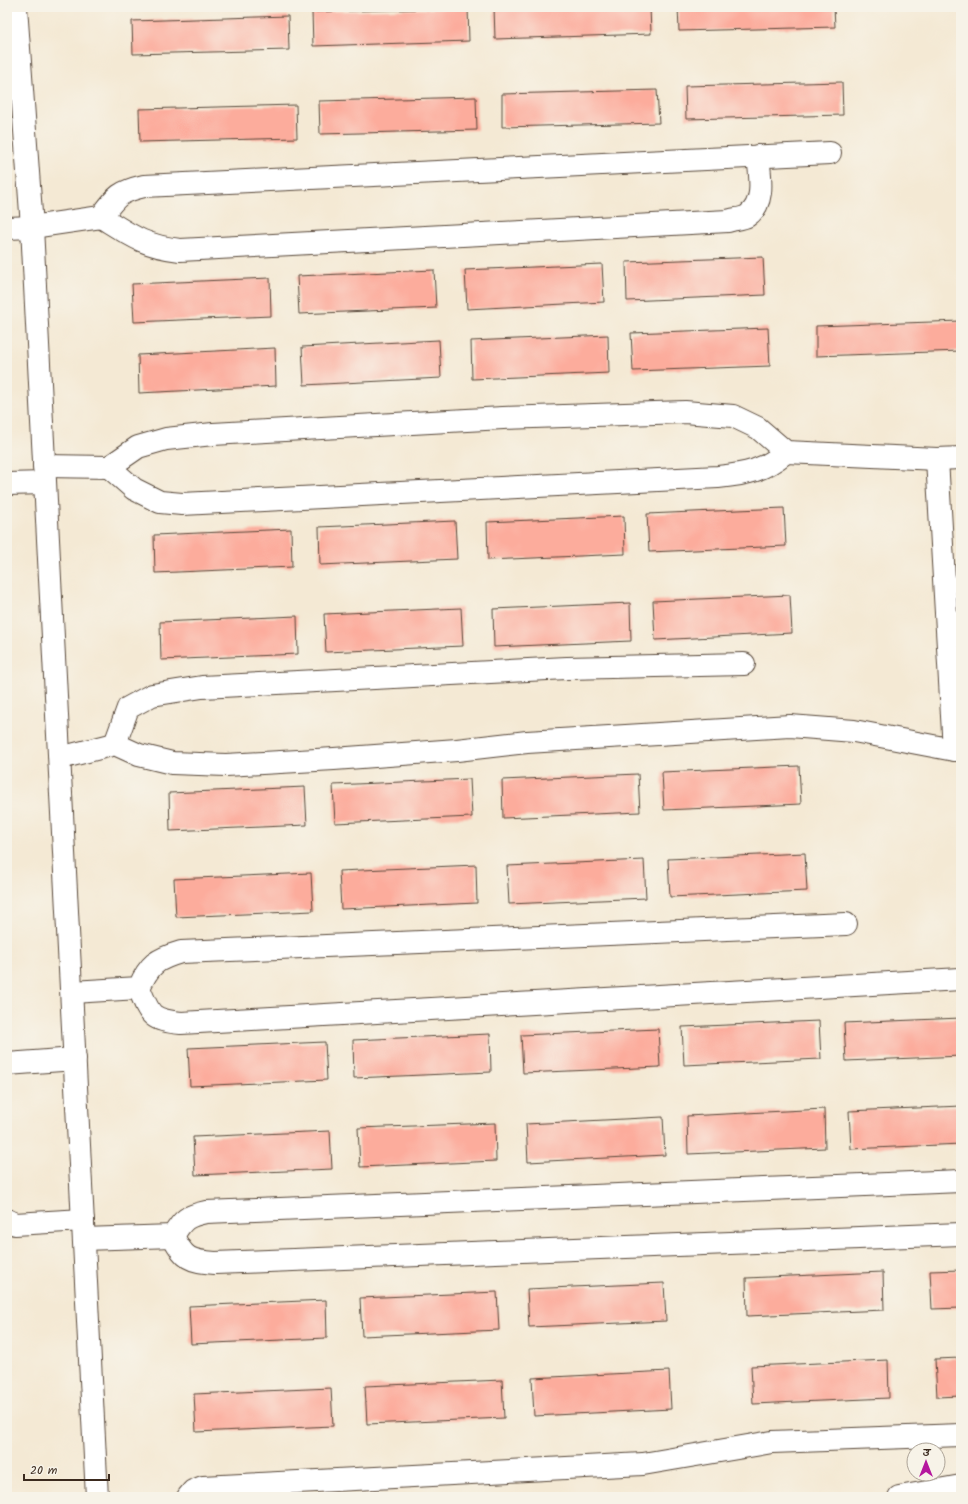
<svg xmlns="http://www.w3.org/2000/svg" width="968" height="1504" font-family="Kalam,'Playpen Sans Deva',sans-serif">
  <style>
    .building { fill: #fcac9c }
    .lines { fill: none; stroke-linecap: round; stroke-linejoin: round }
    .minor-casing { stroke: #574739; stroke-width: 24 }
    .minor { stroke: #fff; stroke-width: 22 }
  </style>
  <rect width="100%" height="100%" fill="#f7f3e8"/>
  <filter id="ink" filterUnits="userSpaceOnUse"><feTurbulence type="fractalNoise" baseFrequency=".025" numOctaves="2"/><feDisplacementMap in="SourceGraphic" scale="8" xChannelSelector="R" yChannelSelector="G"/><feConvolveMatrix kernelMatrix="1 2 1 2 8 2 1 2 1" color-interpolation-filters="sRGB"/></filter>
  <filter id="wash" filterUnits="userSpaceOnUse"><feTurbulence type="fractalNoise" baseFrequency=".012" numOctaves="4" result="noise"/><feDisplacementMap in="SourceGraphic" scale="16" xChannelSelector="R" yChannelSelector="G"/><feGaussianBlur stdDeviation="0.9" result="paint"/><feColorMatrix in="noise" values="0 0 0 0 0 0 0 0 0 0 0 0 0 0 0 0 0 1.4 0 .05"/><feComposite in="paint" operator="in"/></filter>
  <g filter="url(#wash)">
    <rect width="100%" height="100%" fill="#f4e9d4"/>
    <g id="blocks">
      <g class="building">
        <path d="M 494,7 L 650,7 L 651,34 L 495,39 Z"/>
        <path d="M 678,7 L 834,7 L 835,27 L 679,31 Z"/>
        <path d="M 468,8 L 469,41 L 313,46 L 312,12 Z"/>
        <path d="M 288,16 L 289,50 L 133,54 L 132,21 Z"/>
        <path d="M 842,82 L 843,115 L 686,119 L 685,86 Z"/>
        <path d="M 657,90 L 659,123 L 502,127 L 502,94 Z"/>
        <path d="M 476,97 L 477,130 L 320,134 L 319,101 Z"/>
        <path d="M 296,105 L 297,138 L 140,142 L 139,109 Z"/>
        <path d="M 763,257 L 765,295 L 627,301 L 626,262 Z"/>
        <path d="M 602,264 L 604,302 L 467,309 L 465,270 Z"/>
        <path d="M 434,270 L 436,308 L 299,314 L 297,276 Z"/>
        <path d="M 270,278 L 271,316 L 134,322 L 132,284 Z"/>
        <path d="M 961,321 L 961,351 L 816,356 L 816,326 Z"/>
        <path d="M 768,328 L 770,366 L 633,371 L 631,333 Z"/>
        <path d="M 608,335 L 609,373 L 472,379 L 471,341 Z"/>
        <path d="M 439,340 L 441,378 L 304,385 L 302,347 Z"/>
        <path d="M 275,348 L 276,386 L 139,393 L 138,355 Z"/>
        <path d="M 784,508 L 786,546 L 649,552 L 647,514 Z"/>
        <path d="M 624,516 L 625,554 L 488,560 L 487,522 Z"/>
        <path d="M 455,521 L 457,559 L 320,565 L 319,527 Z"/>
        <path d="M 291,529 L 292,567 L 155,573 L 154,535 Z"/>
        <path d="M 790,595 L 792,633 L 655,640 L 653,601 Z"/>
        <path d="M 630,603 L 631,641 L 494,647 L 493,609 Z"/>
        <path d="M 461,608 L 463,646 L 326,652 L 324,614 Z"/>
        <path d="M 297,616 L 298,654 L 161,660 L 160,622 Z"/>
        <path d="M 799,766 L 801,804 L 664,810 L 662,772 Z"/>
        <path d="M 638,774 L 640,812 L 503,818 L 502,780 Z"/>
        <path d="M 470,779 L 472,817 L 335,823 L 333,785 Z"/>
        <path d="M 305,787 L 307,825 L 170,831 L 169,793 Z"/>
        <path d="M 805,853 L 807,891 L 670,897 L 668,859 Z"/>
        <path d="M 644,860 L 646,898 L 509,904 L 507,866 Z"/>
        <path d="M 476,865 L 477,903 L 341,909 L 339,871 Z"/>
        <path d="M 311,873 L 313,911 L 176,917 L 174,879 Z"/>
        <path d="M 961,1018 L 961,1056 L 846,1061 L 844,1023 Z"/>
        <path d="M 819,1021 L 821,1059 L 684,1065 L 682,1027 Z"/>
        <path d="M 658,1029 L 660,1067 L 523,1073 L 521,1035 Z"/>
        <path d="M 490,1034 L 491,1072 L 354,1078 L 353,1040 Z"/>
        <path d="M 325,1042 L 327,1080 L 190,1086 L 188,1048 Z"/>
        <path d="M 961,1106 L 961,1144 L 851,1149 L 849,1111 Z"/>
        <path d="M 824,1109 L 825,1148 L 688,1154 L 687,1116 Z"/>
        <path d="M 663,1117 L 665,1155 L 528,1162 L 526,1124 Z"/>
        <path d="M 495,1123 L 496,1161 L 360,1167 L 358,1128 Z"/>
        <path d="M 330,1131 L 332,1169 L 195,1175 L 193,1137 Z"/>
        <path d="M 961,1270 L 961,1308 L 932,1309 L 930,1271 Z"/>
        <path d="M 883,1272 L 884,1310 L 747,1316 L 746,1278 Z"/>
        <path d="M 664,1283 L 666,1321 L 529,1327 L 527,1289 Z"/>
        <path d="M 497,1292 L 499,1330 L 362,1336 L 360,1298 Z"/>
        <path d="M 326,1300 L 327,1338 L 191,1344 L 189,1306 Z"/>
        <path d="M 961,1358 L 961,1396 L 937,1397 L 935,1359 Z"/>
        <path d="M 888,1360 L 889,1398 L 753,1404 L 751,1366 Z"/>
        <path d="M 669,1371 L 671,1409 L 534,1416 L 532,1378 Z"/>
        <path d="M 502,1380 L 504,1418 L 367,1424 L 365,1386 Z"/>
        <path d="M 331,1388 L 333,1426 L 196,1432 L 194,1394 Z"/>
      </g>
    </g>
  </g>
  <g filter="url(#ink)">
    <use href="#blocks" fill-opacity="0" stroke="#574739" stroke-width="1"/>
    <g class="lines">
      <defs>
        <g id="minor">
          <path d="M 16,7 L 32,227 L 97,1497"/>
          <path d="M 101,217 C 130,235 144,246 180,250 L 728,221 C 733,219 742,219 747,216 C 766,203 760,176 758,156"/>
          <path d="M 7,228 L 32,227 L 101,217 C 116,197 118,192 144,186 L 830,153"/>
          <path d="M 937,459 L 954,750 L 961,750"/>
          <path d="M 44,466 L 109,467 L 138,447 L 166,439 L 213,434 L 503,418 L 685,412 L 733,416 L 758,428 L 786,452 L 937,459 L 961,458"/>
          <path d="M 109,467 L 134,489 L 160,502 L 182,504 L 718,477 C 747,474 763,471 786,452"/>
          <path d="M 7,484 L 45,483"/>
          <path d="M 115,744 L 128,708 L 152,695 L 202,687 L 567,668 L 744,664"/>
          <path d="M 60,758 L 115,744 L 139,755 L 172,763 L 226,765 L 334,759 L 457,750 L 527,742 L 790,726 L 854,731 L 954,750"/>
          <path d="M 139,988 C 150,1016 151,1020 181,1023 L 961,979"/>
          <path d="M 72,992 L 139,988 C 149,964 157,959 181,952 L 846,924"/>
          <path d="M 7,1064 L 75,1059"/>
          <path d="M 7,1220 L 15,1224 L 83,1220"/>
          <path d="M 173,1236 C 184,1259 190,1261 215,1263 L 961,1234"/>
          <path d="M 84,1239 L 173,1236 C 183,1219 187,1216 206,1212 L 961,1181"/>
          <path d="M 188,1497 L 193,1491 L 203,1487 L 643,1464 L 772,1442 L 961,1435"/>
          <path d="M 899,1497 L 961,1486"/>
        </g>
      </defs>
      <use href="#minor" class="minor-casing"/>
      <use href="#minor" class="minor"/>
    </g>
  </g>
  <rect width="968" height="1504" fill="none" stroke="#f7f3e8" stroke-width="24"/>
  <g transform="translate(926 1462)"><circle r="19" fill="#f7f3e8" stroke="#aca397"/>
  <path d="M0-3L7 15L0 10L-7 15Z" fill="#b5179e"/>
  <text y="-6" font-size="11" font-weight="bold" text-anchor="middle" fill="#3b2a1e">उ</text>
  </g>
  <path d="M24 1474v6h85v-6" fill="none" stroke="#3b2a1e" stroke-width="2"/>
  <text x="30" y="1474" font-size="12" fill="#3b2a1e" stroke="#f7f3e8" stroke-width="3" paint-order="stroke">20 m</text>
</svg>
